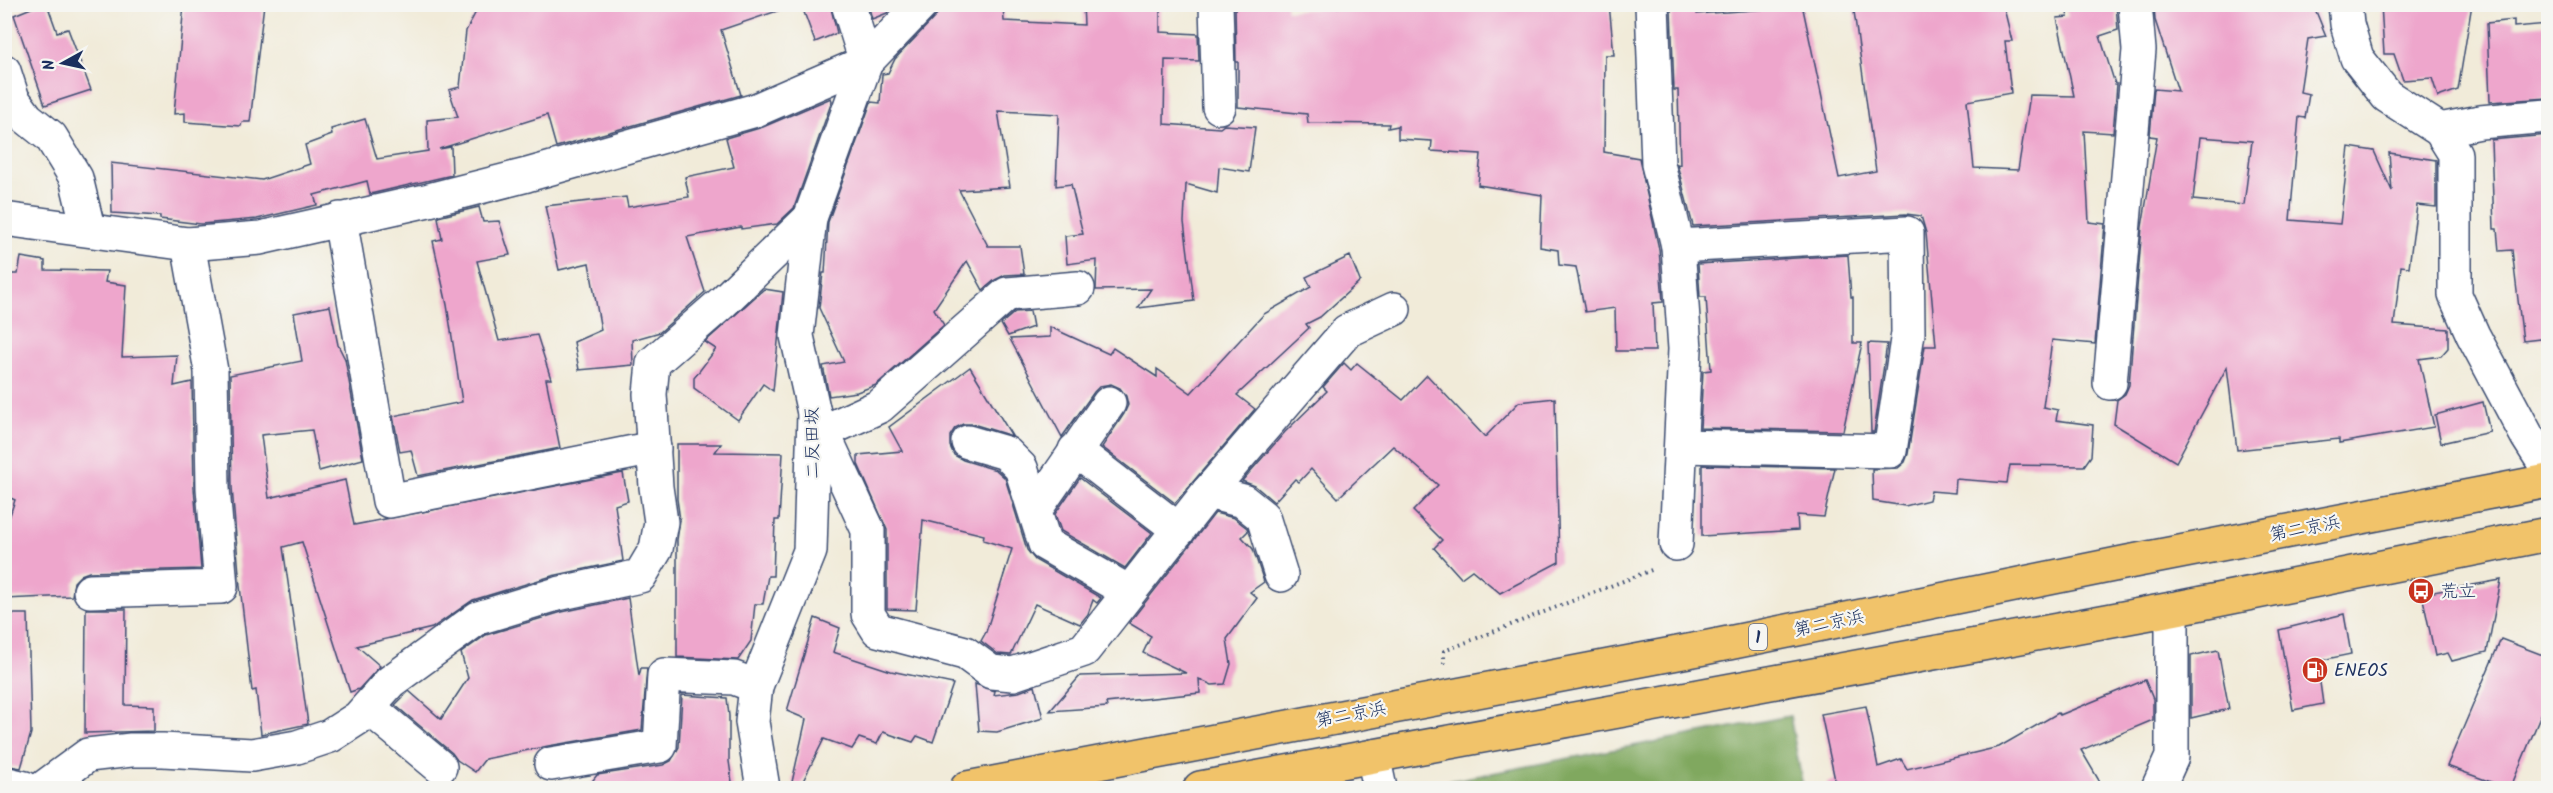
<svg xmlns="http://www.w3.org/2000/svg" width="2553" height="793" font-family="Kalam,'Klee One',sans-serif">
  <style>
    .forest { fill: #80a85f; stroke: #4e6c5e; stroke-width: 1.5 }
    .building { fill: #eea6cc; fill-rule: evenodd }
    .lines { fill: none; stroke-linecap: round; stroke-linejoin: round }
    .minor-casing { stroke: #3b4b70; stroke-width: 36 }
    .highway-casing { stroke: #3b4b70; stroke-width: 36 }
    .path { stroke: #3b4b70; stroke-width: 4; stroke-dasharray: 1.5 4.5; stroke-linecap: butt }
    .minor { stroke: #fff; stroke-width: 33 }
    .highway { stroke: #f1c36a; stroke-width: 33 }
    .labels { text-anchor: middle; stroke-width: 4.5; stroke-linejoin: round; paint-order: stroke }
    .shield { fill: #f6f6f2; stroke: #5d6b8a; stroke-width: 1.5 }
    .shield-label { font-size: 16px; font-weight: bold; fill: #1b2f5e }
    .street-label { font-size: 18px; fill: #1b2f5e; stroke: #f6f6f2 }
    .poi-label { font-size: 18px; fill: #1b2f5e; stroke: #f6f6f2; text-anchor: start }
  </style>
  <rect width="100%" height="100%" fill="#f6f6f2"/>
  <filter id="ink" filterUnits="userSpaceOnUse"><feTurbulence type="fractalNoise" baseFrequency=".0167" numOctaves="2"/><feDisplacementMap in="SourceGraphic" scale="12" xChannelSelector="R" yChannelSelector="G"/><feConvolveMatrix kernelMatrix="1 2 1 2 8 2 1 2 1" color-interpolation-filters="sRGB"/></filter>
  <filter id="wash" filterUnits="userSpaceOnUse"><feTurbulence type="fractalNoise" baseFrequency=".008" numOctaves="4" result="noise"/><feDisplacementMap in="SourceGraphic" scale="24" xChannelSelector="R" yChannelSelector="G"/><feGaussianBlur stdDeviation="1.35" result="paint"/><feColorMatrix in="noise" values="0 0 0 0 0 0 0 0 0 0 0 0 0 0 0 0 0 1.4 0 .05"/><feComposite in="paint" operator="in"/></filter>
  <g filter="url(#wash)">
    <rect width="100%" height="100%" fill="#f1ebd9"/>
    <path class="forest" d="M 1790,716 L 1802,782 L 1805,788 L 1467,788 L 1429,785 Z"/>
    <g id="blocks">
      <g class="building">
        <path d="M 41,4 L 47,4 L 57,32 L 68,29 L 91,90 L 45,105 L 14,15 Z"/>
        <path d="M 184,4 L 264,4 L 250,122 L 242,122 L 241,126 L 185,122 L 185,113 L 174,114 Z"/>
        <path d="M 480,4 L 782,4 L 783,9 L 721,30 L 741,95 L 556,147 L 547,115 L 439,149 L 451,147 L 452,175 L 370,194 L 367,181 L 314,195 L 317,205 L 257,219 L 201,224 L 160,219 L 160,216 L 112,213 L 111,163 L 262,180 L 310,164 L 305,145 L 332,135 L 331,129 L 365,119 L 377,159 L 428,151 L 427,120 L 458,117 L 449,90 L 460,87 L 466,31 Z"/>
        <path d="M 801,4 L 830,4 L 837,33 L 815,42 Z"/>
        <path d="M 868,4 L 895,4 L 887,13 L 872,19 Z"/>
        <path d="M 968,4 L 1003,4 L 1004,21 L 1084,25 L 1083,4 L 1160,4 L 1160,32 L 1198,34 L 1199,61 L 1165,60 L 1164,124 L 1220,128 L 1224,125 L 1255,127 L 1249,172 L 1219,167 L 1217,193 L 1186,184 L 1184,222 L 1194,301 L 1138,308 L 1151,289 L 1096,290 L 1097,260 L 1067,264 L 1065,236 L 1083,234 L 1071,184 L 1056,186 L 1059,114 L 998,111 L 1010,187 L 959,190 L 988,246 L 1020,246 L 1024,274 L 1005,275 L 995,280 L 983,290 L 967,261 L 934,309 L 944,325 L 876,385 L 857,392 L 829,396 L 823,366 L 844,362 L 819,308 L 823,273 L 825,273 L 828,222 L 871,102 L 880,103 L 882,74 L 888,73 L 895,59 L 935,17 L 940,9 L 967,10 Z"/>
        <path d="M 1235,4 L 1286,4 L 1287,11 L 1386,4 L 1609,4 L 1614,55 L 1605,55 L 1604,152 L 1639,158 L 1659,249 L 1663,302 L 1653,303 L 1655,351 L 1616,351 L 1615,308 L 1585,312 L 1576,267 L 1559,265 L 1558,250 L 1540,247 L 1542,195 L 1478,185 L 1481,154 L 1431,151 L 1432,141 L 1398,139 L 1398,126 L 1388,128 L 1389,124 L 1308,123 L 1307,114 L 1238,107 L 1238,62 L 1236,62 Z"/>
        <path d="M 1767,4 L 1802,4 L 1839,178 L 1876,171 L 1853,4 L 2003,4 L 2012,41 L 2005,41 L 2011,93 L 1967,101 L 1974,168 L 2018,170 L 2030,95 L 2074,96 L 2057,18 L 2068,17 L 2065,4 L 2116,4 L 2118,30 L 2100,36 L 2115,84 L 2117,84 L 2113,133 L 2084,131 L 2089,222 L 2105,224 L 2095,344 L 2052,340 L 2043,407 L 2058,410 L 2056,420 L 2093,425 L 2091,456 L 2084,466 L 2010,465 L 2007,483 L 1956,479 L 1955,493 L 1931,491 L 1929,500 L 1905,506 L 1873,501 L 1872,469 L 1898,468 L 1905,462 L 1908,454 L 1925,346 L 1936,346 L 1926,233 L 1921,216 L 1906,214 L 1693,226 L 1677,164 L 1680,165 L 1678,90 L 1674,90 L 1671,9 L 1696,8 L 1697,14 L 1768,9 Z"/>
        <path d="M 2154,4 L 2313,4 L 2326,36 L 2308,39 L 2300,92 L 2309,94 L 2305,118 L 2299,117 L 2290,220 L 2340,224 L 2349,147 L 2374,151 L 2392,191 L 2389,153 L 2436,160 L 2436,207 L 2417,205 L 2409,267 L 2401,266 L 2394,325 L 2448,329 L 2448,348 L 2441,356 L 2419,359 L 2434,427 L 2339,443 L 2339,439 L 2237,450 L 2227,367 L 2176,462 L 2114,424 L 2117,400 L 2125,394 L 2129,385 L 2142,227 L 2157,137 L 2150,136 L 2154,89 L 2178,91 L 2155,20 ZM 2200,137 L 2252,141 L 2244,205 L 2193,200 Z"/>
        <path d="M 2381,4 L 2472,4 L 2458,90 L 2438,97 L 2432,78 L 2403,80 L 2394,54 L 2384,54 Z"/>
        <path d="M 2514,20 L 2514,27 L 2548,24 L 2548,98 L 2490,102 L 2487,23 Z"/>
        <path d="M 831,98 L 832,101 L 794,208 L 777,224 L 741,229 L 741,227 L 687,237 L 705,292 L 660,332 L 632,340 L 633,365 L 579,370 L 574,342 L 601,330 L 589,263 L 559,270 L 545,206 L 626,197 L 628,207 L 689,197 L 685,177 L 734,167 L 726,138 L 763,127 Z"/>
        <path d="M 2548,135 L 2548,338 L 2523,341 L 2512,250 L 2499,251 L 2497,229 L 2494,229 L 2491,140 Z"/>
        <path d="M 479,207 L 483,222 L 499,221 L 510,255 L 477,261 L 499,341 L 537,335 L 551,379 L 546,379 L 560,448 L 418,476 L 411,450 L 400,452 L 393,416 L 462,402 L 447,305 L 433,241 L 442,239 L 438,217 Z"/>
        <path d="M 1848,255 L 1851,297 L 1853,297 L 1853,343 L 1862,343 L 1843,431 L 1700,428 L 1703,371 L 1711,370 L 1706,297 L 1700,297 L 1698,264 Z"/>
        <path d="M 1350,256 L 1360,281 L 1320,317 L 1306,324 L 1309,328 L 1237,395 L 1255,409 L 1175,503 L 1102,447 L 1124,414 L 1128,405 L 1126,396 L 1120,388 L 1111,384 L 1100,386 L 1094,392 L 1062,437 L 1010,339 L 1050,337 L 1050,327 L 1109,354 L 1113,348 L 1157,377 L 1157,369 L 1191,393 L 1264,314 L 1311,287 L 1306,277 Z"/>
        <path d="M 21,257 L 45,261 L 45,270 L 107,271 L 105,282 L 126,285 L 122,357 L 177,355 L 174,386 L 192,382 L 194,488 L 201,569 L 89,572 L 81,575 L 74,582 L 72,596 L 4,599 L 4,533 L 15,500 L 4,495 L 4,308 L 11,274 L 18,274 Z"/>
        <path d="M 764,289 L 783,292 L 773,391 L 763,384 L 738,420 L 694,388 L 694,378 L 716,349 L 705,342 Z"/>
        <path d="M 330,306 L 338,345 L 345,359 L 363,459 L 319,471 L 312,430 L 261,435 L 269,498 L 345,480 L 354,525 L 623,473 L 628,501 L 615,505 L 623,561 L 552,576 L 473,600 L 432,628 L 357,646 L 380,666 L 359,689 L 350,692 L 302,542 L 283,547 L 308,724 L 261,734 L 256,690 L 252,691 L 240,586 L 232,487 L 230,375 L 302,361 L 294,313 Z"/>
        <path d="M 1030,311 L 1033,327 L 1008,336 L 1001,324 L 1015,312 Z"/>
        <path d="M 1868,343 L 1887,344 L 1874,432 L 1871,432 Z"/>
        <path d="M 1344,363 L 1351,370 L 1357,363 L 1403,400 L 1427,375 L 1485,437 L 1519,402 L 1555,398 L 1559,562 L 1500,593 L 1472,570 L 1461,578 L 1434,548 L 1442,540 L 1413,511 L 1438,485 L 1393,446 L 1338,498 L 1311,469 L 1299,482 L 1295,479 L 1274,502 L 1255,486 L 1242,481 L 1285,432 L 1327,391 L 1323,387 Z"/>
        <path d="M 970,367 L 1012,436 L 973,424 L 963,424 L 955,428 L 950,436 L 950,446 L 954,455 L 963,460 L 996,470 L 1005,478 L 1027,550 L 1035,560 L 1101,598 L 1097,603 L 1093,600 L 1088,614 L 1080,624 L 1035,604 L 1011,655 L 998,654 L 981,641 L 986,632 L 1012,549 L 983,540 L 984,535 L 923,520 L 916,610 L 887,609 L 887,530 L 858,464 L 858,455 L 902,451 L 889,427 Z"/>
        <path d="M 2483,402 L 2490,432 L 2441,443 L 2435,415 Z"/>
        <path d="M 677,444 L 721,444 L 715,452 L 783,453 L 779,520 L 775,520 L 773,576 L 768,576 L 763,604 L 755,604 L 751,641 L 738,660 L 677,657 L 677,540 L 680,520 L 677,499 Z"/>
        <path d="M 1702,465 L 1835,468 L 1824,517 L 1797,515 L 1798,530 L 1702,536 Z"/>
        <path d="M 1080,478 L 1152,533 L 1125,568 L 1061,531 L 1055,514 Z"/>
        <path d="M 1215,513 L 1234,518 L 1247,528 L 1248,531 L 1242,537 L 1253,549 L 1264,582 L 1250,592 L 1257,598 L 1227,639 L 1231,664 L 1225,684 L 1212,685 L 1199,679 L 1200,693 L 1106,703 L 1107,707 L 1050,711 L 1080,676 L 1186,673 L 1143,653 L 1151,636 L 1129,623 Z"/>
        <path d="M 2501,580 L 2487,652 L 2452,661 L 2448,653 L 2435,656 L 2422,594 Z"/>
        <path d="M 628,598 L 639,676 L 641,668 L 647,668 L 642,730 L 548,746 L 485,759 L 475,772 L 457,760 L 452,753 L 395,705 L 409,691 L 441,719 L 468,678 L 461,653 L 486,635 L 562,612 Z"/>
        <path d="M 86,609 L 126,609 L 125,705 L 154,706 L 154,731 L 85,733 Z"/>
        <path d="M 4,614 L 28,614 L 31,733 L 21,768 L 4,765 Z"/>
        <path d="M 2344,614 L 2351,654 L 2317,661 L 2323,704 L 2293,710 L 2279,630 Z"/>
        <path d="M 815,618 L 840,628 L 833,652 L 891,671 L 953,684 L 933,742 L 917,736 L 913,742 L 883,732 L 877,744 L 859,738 L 852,749 L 824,739 L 801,785 L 792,782 L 806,719 L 787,711 Z"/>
        <path d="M 2501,639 L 2548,657 L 2548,698 L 2510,789 L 2447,766 Z"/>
        <path d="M 2218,650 L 2229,709 L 2191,718 L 2191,656 Z"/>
        <path d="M 2145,680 L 2153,699 L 2153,720 L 2081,750 L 2104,789 L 2057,789 L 2052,781 L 2011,789 L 1828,789 L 1827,783 L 1835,780 L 1821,714 L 1866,706 L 1878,767 L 1901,759 L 1907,769 L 1999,747 L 2058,713 L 2060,715 Z"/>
        <path d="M 975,684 L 995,691 L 994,695 L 1019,692 L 1035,686 L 1043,718 L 997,732 L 979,731 Z"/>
        <path d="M 682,695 L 727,698 L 729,716 L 729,761 L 733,789 L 586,789 L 597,775 L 663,765 L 671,761 L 679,747 Z"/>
      </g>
    </g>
  </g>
  <g filter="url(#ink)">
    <use href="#blocks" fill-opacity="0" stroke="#3b4b70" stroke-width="1.5"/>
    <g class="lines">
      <defs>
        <g id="minor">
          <path d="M 848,4 L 866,62"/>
          <path d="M 1216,4 L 1219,107"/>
          <path d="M 1652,4 L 1658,164 L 1678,246 L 1685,349 L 1676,544"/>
          <path d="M 2345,4 L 2347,24 L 2357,58 L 2387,96 L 2440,130 L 2455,154 L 2455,295 L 2473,335 L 2527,436 L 2548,469"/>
          <path d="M 4,71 L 13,99 L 27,118 L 51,137 L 76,178 L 88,228"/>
          <path d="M 2440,130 L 2480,122 L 2548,116"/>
          <path d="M 4,219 L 188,244 L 260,238 L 429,200 L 527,175 L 756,110 L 866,62 L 922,4"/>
          <path d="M 340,219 L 389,501 L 654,448"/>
          <path d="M 1678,246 L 1907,233 L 1908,333 L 1890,451 L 1681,446"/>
          <path d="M 2110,383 L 2139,50 L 2135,4"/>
          <path d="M 814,413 L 868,530 L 868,614 L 878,630 L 965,653 L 991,672 L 1013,674 L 1084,650 L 1208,492 L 1347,331 L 1394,309"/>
          <path d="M 823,432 L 880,406 L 1007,294 L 1078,288"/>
          <path d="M 968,442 L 1006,453 L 1021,468 L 1045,544 L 1129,592"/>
          <path d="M 1075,450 L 1179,530"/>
          <path d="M 1208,492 L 1243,501 L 1263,517 L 1281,575"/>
          <path d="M 1035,510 L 1109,403"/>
          <path d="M 90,591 L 221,587 L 213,488 L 211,371 L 188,244"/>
          <path d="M 368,707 L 440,767"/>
          <path d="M 1373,756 L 1380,788"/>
          <path d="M 551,764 L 660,746 L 664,675 L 734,678 L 756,686"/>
          <path d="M 4,783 L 25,788"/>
          <path d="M 43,788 L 88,755 L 131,750 L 163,750 L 252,755 L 297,747 L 330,736 L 358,718 L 390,682 L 478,618 L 557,594 L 640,576 L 656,549 L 661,522 L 656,487 L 650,394 L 653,363 L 723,302 L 810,218"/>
          <path d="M 763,788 L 752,722 L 756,686 L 810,551 L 814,413 L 797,336 L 810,218 L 866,62"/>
          <path d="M 2158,788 L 2172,757 L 2172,609"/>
        </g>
        <g id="highway">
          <path d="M 967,788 L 1704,648 L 2128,562 L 2548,481"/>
          <path d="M 1200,788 L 2172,609 L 2548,534"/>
        </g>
      </defs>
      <use href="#minor" class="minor-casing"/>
      <use href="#highway" class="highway-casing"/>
      <path class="path" d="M 1444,664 L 1444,651 L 1654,569"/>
      <use href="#minor" class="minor"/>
      <use href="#highway" class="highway"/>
    </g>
  </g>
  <defs>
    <symbol id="bus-disc" viewBox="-11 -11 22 22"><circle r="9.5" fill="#c8321e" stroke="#f6f6f2"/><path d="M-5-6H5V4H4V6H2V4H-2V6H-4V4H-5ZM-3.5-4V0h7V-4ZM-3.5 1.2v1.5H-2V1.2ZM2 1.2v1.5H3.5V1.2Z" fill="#fff"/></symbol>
    <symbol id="fuel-disc" viewBox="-11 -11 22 22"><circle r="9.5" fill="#c8321e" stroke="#f6f6f2"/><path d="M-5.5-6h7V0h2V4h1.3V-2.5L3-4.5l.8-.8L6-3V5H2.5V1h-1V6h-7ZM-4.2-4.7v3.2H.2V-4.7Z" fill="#fff"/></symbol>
  </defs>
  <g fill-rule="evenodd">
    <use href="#bus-disc" x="2406" y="576" width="30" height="30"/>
    <use href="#fuel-disc" x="2300" y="655" width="30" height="30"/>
  </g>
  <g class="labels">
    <rect class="shield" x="1749" y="624" width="18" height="26" rx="4.5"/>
    <g class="shield-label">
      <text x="1758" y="643">1</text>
    </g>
    <g class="street-label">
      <text transform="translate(812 443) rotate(-91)" y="6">二反田坂</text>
      <text transform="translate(2305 528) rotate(-11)" y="6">第二京浜</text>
      <text transform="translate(1829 623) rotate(-12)" y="6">第二京浜</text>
      <text transform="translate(1351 714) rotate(-11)" y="6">第二京浜</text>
    </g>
    <g class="poi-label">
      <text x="2440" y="597">荒立</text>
      <text x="2334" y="676">ENEOS</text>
    </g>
  </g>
  <rect width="2553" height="793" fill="none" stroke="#f6f6f2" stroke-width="24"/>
  <g transform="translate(63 63) rotate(262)" stroke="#f6f6f2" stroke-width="4.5" paint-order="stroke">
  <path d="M0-4.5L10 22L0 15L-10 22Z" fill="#1b2f5e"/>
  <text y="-9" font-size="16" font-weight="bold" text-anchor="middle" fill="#1b2f5e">N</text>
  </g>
</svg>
